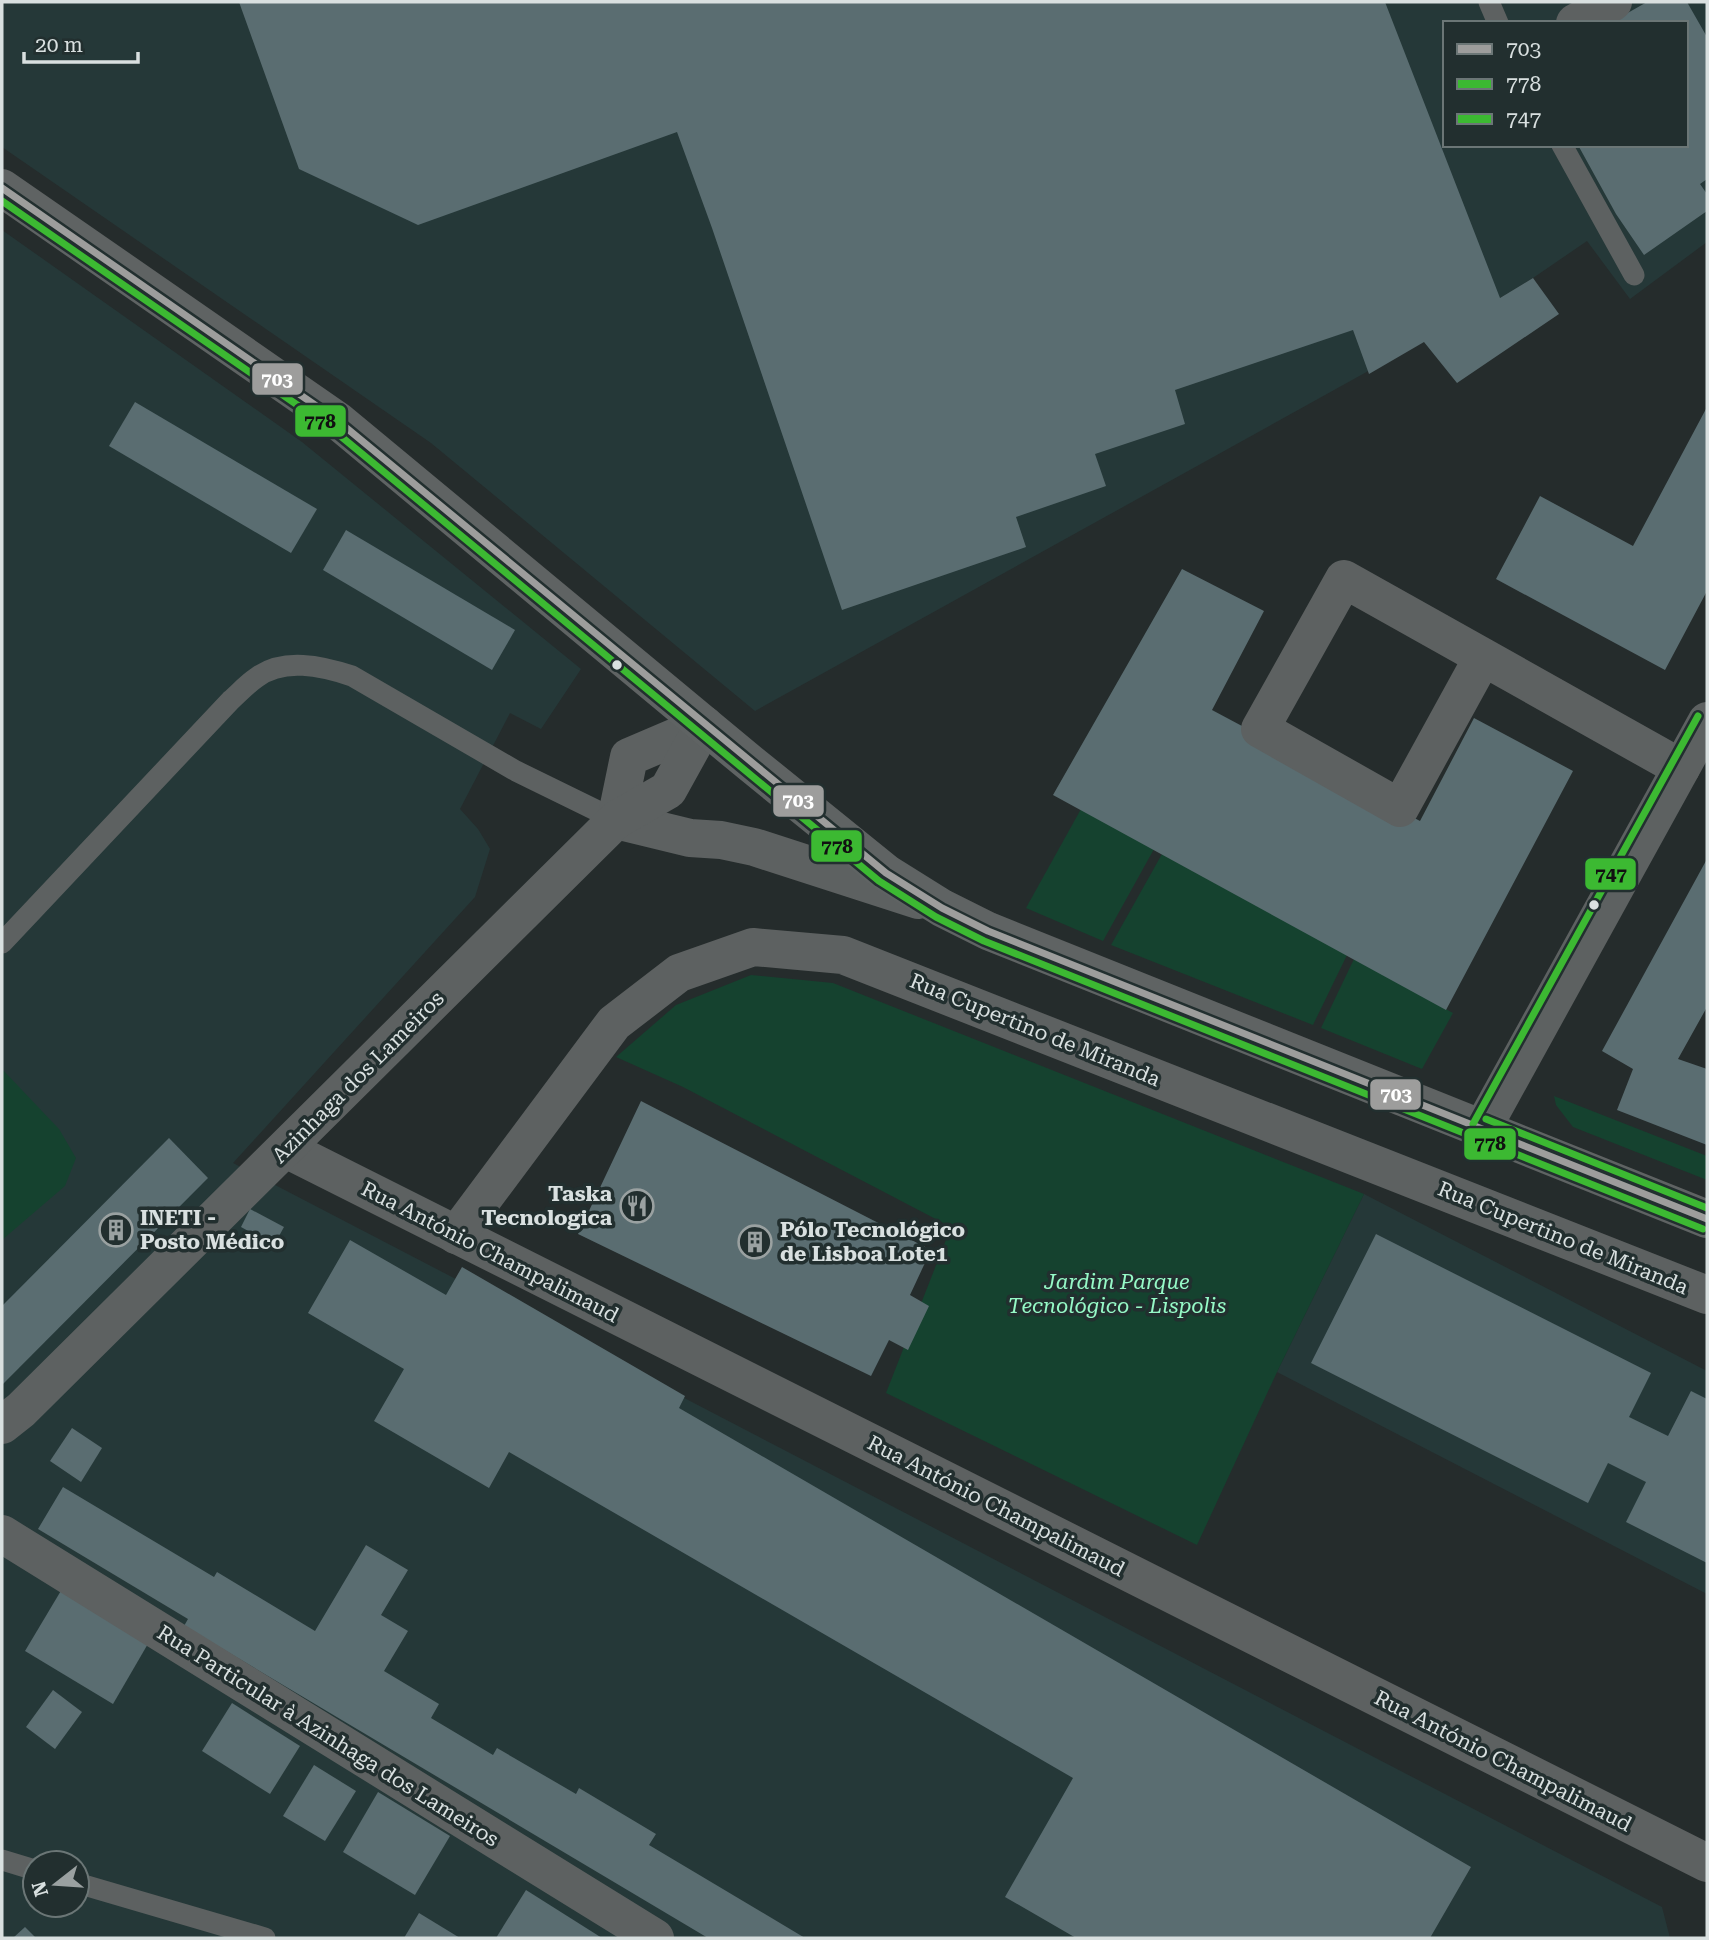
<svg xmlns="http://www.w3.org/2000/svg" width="1709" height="1940" font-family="'Roboto Serif',serif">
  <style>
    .built { fill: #253838; fill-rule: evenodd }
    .green { fill: #15422f }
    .building { fill: #5a6d71 }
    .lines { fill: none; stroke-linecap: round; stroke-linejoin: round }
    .lane { stroke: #5d6161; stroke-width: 21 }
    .street { stroke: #5d6161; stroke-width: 38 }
    .secondary { stroke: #5f6363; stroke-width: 38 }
    .bus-1-casing { stroke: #222f2f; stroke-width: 12 }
    .bus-2-casing { stroke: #222f2f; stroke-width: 12 }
    .bus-3-casing { stroke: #222f2f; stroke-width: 12 }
    .bus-1 { stroke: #9d9d9c; stroke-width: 7 }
    .bus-2 { stroke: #3cb932; stroke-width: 7 }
    .bus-3 { stroke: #3cb932; stroke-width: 7 }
    .bus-dot { fill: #d9e0e0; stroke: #222f2f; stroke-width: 2.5 }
    .labels { text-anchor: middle; stroke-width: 7; stroke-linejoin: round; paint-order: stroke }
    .street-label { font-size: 21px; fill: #d9e0e0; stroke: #222f2f }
    .poi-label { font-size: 21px; font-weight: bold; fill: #d9e0e0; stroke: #222f2f; text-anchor: start }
    .park-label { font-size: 21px; font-style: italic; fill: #96f9c7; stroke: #222f2f }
    .line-badge { stroke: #222f2f; stroke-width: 2.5 }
    .badge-label { font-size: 19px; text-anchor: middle; font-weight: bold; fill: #fff }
    .pale-badge-label { font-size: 19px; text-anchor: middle; font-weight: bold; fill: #111 }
  </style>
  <rect width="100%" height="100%" fill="#252c2c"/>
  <g class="built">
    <path d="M 2,2 L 1707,2 L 1707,242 L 1630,299 L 1587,241 L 1533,278 L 1500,298 L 755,711 L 431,443 L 2,147 ZM 1445,23 L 1686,23 L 1686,145 L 1445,145 Z"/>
    <path d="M 2,230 L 302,442 L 581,669 L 541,729 L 510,713 L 460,809 L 478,829 L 490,849 L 475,897 L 233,1163 L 1662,1907 L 1670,1938 L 2,1938 ZM 35,1863 L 77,1863 L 77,1905 L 35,1905 Z"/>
    <path d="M 1364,1194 L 1707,1371 L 1707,1594 L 1277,1372 Z"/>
  </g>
  <g class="green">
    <path d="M 1081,809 L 1154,849 L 1103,941 L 1026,908 Z"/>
    <path d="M 1162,854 L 1347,955 L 1313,1025 L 1111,945 Z"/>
    <path d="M 1354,959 L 1453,1013 L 1422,1069 L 1321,1028 Z"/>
    <path d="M 751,975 L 833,983 L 1364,1194 L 1277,1372 L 1197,1545 L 886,1393 L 951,1227 L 683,1087 L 616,1057 L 676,1005 Z"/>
    <path d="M 2,1069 L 59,1129 L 76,1158 L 65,1186 L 2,1240 Z"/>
    <path d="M 1554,1096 L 1707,1156 L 1707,1180 L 1573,1127 L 1556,1105 Z"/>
  </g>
  <g class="building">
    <path d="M 239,2 L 1385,2 L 1500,298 L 1533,278 L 1559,314 L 1457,383 L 1424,342 L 1369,374 L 1353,330 L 1175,390 L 1185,424 L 1095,454 L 1106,486 L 1016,517 L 1026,547 L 842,610 L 712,228 L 677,132 L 418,225 L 299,169 Z"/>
    <path d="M 1647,2 L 1687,2 L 1707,37 L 1707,179 L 1700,184 L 1707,194 L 1707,211 L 1644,255 L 1616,214 L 1578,145 L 1686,145 L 1686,23 L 1610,23 Z"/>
    <path d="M 135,402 L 317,509 L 291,553 L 109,446 Z"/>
    <path d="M 1707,407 L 1707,591 L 1665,670 L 1496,579 L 1540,496 L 1633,546 Z"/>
    <path d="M 346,530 L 515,630 L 492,670 L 323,570 Z"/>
    <path d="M 1182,569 L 1264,611 L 1212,710 L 1420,821 L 1474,718 L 1573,771 L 1446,1010 L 1053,795 Z"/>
    <path d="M 1707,859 L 1707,1007 L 1678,1059 L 1707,1069 L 1707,1145 L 1617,1110 L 1633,1069 L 1602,1051 Z"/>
    <path d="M 641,1101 L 931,1250 L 910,1295 L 929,1306 L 908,1350 L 889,1340 L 871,1376 L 578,1234 Z"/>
    <path d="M 169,1138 L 208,1178 L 2,1385 L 2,1306 Z"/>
    <path d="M 250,1209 L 284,1227 L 274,1245 L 241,1227 Z"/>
    <path d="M 1376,1234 L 1651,1373 L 1629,1417 L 1668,1436 L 1691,1391 L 1707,1399 L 1707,1563 L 1626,1522 L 1646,1482 L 1608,1463 L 1588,1503 L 1311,1363 Z"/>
    <path d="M 350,1240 L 446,1295 L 462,1267 L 685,1396 L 679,1408 L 1471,1867 L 1430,1938 L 1076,1938 L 1005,1897 L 1073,1778 L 509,1452 L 489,1488 L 374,1421 L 404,1369 L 308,1313 Z"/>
    <path d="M 72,1428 L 102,1448 L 81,1482 L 50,1461 Z"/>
    <path d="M 63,1487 L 214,1577 L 217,1572 L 315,1631 L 366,1545 L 408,1570 L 381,1615 L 408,1631 L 384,1671 L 439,1704 L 431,1718 L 493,1755 L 497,1748 L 576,1794 L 579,1788 L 656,1834 L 649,1845 L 805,1938 L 708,1938 L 184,1626 L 188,1619 L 38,1529 Z"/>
    <path d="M 62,1589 L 149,1642 L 113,1704 L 25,1651 Z"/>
    <path d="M 53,1690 L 82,1712 L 55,1749 L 26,1727 Z"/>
    <path d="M 232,1703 L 300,1746 L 270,1794 L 202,1751 Z"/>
    <path d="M 314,1765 L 356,1791 L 325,1841 L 283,1816 Z"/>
    <path d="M 378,1792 L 450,1836 L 415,1895 L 343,1852 Z"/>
    <path d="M 526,1890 L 602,1938 L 496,1938 Z"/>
    <path d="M 419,1913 L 460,1938 L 404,1938 Z"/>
    <path d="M 25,1927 L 36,1938 L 13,1938 Z"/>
  </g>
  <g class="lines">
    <g class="lane">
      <path d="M 1489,2 L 1498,23"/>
      <path d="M 1562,145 L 1634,275"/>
      <path d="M 2,943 L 231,700 C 239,693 247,684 256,678 C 283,657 322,666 352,676 L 516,771 L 616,820"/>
      <path d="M 2,1860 L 35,1870"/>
      <path d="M 77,1883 L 265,1938"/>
    </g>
    <g class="street">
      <path d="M 1575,23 L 1613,2"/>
      <path d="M 1483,657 L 1400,808 L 1260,729 L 1344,579 L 1681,768"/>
      <path d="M 616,820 L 690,838 L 721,840 L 754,847 L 918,900"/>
      <path d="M 616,820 L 629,757 L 704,725"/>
      <path d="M 1482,1129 L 1707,721"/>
      <path d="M 286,1149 L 1707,1863"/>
      <path d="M 456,1235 L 614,1023 L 679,973 L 753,947 L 843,955 L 1707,1295"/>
      <path d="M 2,1425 L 21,1410 L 616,820 L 668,790 L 704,725"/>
      <path d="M 2,1534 L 655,1938"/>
    </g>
    <path class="secondary" d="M 2,188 L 338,421 L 750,763 L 886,873 L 942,908 L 988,931 L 1707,1219"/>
    <defs>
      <path id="bus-1" d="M 2,188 L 338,421 L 886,873 L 942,908 L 988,931 L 1707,1219"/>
      <path id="bus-2" d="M 2,201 L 332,429 L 879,881 L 936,917 L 984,941 L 1703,1229"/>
      <g id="bus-3">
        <path d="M 1486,1119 L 1707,1208"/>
        <path d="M 1473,1124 L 1698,716"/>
      </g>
    </defs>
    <use href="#bus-1" class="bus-1-casing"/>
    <use href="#bus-2" class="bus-2-casing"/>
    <use href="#bus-3" class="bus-3-casing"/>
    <use href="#bus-1" class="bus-1"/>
    <use href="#bus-2" class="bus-2"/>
    <use href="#bus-3" class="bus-3"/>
  </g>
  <defs>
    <symbol id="restaurant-ring" viewBox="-11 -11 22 22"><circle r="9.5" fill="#222f2f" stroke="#9aa1a1" stroke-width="1.5"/><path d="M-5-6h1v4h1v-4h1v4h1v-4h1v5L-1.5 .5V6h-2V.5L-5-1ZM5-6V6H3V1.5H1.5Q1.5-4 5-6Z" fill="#9aa1a1"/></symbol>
    <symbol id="building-ring" viewBox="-11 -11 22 22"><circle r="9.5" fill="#222f2f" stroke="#9aa1a1" stroke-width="1.5"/><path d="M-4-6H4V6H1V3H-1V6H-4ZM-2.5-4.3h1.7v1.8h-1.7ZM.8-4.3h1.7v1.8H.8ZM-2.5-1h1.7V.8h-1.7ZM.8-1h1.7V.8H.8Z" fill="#9aa1a1"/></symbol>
  </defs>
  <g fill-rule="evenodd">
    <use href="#restaurant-ring" x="618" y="1187" width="38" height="38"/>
    <use href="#building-ring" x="97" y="1211" width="38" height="38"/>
    <use href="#building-ring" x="736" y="1223" width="38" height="38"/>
  </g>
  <g class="bus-dot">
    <circle cx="617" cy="665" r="6"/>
    <circle cx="1594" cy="905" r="6"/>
  </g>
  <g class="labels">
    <g class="street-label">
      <text transform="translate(1035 1030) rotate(22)" y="7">Rua Cupertino de Miranda</text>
      <text transform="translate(358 1077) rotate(-45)" y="7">Azinhaga dos Lameiros</text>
      <text transform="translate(1563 1238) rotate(22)" y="7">Rua Cupertino de Miranda</text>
      <text transform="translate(490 1252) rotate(27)" y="7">Rua António Champalimaud</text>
      <text transform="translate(996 1506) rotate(27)" y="7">Rua António Champalimaud</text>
      <text transform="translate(328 1736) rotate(32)" y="7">Rua Particular à Azinhaga dos Lameiros</text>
      <text transform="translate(1503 1761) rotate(27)" y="7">Rua António Champalimaud</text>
    </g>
    <g class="poi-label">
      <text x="612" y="1201" text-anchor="end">Taska<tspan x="612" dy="24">Tecnologica</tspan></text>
      <text x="140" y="1225">INETI -<tspan x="140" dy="24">Posto Médico</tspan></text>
      <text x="780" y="1237">Pólo Tecnológico<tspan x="780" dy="24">de Lisboa Lote1</tspan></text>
    </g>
    <g class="park-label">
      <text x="1117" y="1289">Jardim Parque<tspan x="1117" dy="24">Tecnológico - Lispolis</tspan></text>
    </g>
  </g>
  <g class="line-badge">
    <rect x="251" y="362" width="53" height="34" rx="7" fill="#9d9d9c"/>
    <rect x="294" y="404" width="53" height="34" rx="7" fill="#3cb932"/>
    <rect x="772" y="784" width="53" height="34" rx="7" fill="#9d9d9c"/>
    <rect x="810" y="829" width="53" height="34" rx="7" fill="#3cb932"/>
    <rect x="1584" y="857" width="53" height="34" rx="7" fill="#3cb932"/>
    <rect x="1369" y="1078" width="53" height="33" rx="7" fill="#9d9d9c"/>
    <rect x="1463" y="1127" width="54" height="34" rx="7" fill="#3cb932"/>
  </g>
  <g class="badge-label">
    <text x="277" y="386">703</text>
    <text x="798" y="807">703</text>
    <text x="1396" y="1101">703</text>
  </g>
  <g class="pale-badge-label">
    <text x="320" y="428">778</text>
    <text x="837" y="853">778</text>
    <text x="1611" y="881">747</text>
    <text x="1490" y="1150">778</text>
  </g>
  <rect width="1709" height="1940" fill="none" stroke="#d9e0e0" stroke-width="7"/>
  <rect x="1443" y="21" width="245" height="126" fill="#222f2f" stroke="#6b7676" stroke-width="2"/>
  <rect x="1457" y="44" width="35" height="10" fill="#9d9d9c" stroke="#6b7676" stroke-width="2"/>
  <text x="1506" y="56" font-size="21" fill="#d9e0e0">703</text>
  <rect x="1457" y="79" width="35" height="10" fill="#3cb932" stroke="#6b7676" stroke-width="2"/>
  <text x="1506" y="91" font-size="21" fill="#d9e0e0">778</text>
  <rect x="1457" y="114" width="35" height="10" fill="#3cb932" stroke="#6b7676" stroke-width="2"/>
  <text x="1506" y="126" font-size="21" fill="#d9e0e0">747</text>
  <g transform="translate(56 1884) rotate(253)"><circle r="33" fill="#222f2f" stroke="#6b7676" stroke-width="2"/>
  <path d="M0-5L12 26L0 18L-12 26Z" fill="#9aa1a1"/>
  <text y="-10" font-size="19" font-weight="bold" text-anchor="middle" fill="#d9e0e0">N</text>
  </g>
  <path d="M24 52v10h114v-10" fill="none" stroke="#d9e0e0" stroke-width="3.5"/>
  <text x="35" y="52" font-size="21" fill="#d9e0e0" stroke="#222f2f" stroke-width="5" paint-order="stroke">20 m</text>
</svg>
